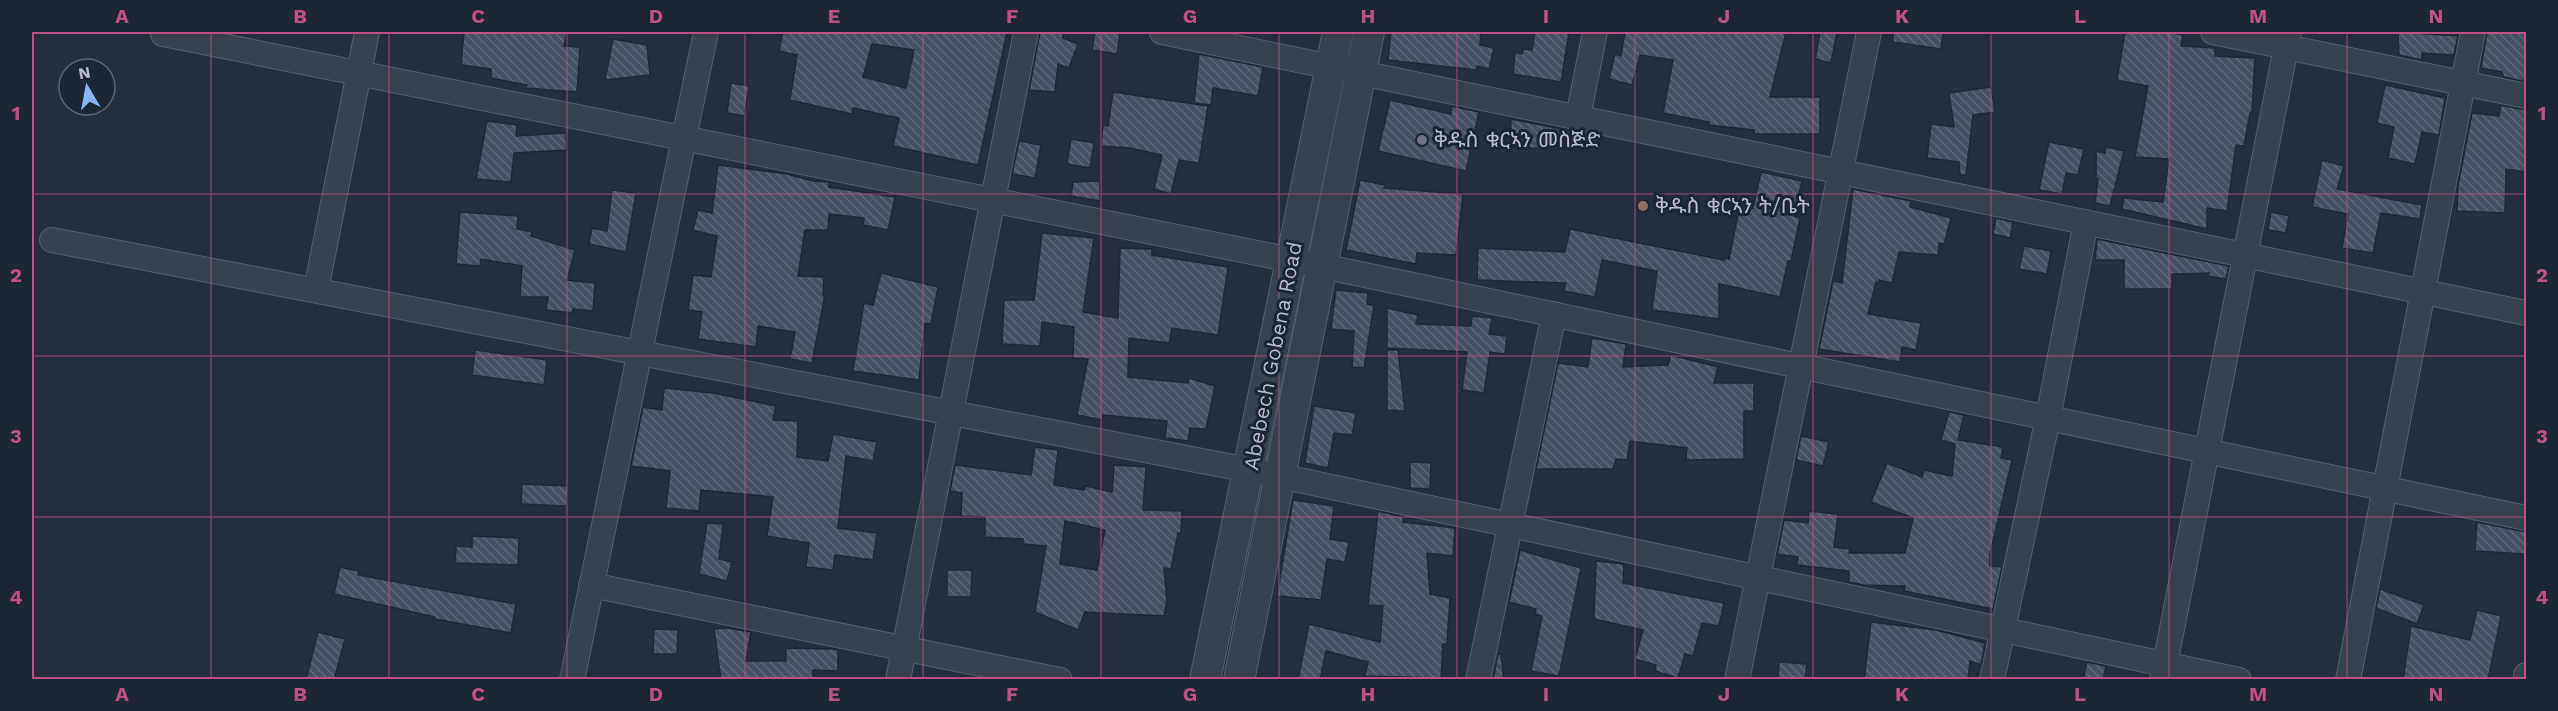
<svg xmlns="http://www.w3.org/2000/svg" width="2558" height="711" font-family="'Work Sans','Noto Sans Ethiopic',sans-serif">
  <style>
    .building { fill: url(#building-back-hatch); stroke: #1f2835; stroke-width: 1.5; fill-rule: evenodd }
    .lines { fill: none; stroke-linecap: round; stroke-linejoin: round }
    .minor-casing { stroke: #565f6c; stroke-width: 26 }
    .tertiary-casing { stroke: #565f6c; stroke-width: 32 }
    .minor { stroke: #38414e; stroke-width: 24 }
    .tertiary { stroke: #38414e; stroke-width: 30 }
    .grid { fill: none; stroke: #bd5182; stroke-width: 1.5; stroke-opacity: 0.55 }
    .worship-dot { fill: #6b7280; stroke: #1d2633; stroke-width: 2 }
    .education-dot { fill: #8d6e63; stroke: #1d2633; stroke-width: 2 }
    .labels { text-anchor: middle; stroke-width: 6; stroke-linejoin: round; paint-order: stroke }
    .poi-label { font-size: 21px; fill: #b4bcc9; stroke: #1d2633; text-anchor: start }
    .street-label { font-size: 21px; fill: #b4bcc9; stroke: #1d2633 }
    .neatline { fill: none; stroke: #bd5182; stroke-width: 2 }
    .grid-label { font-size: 20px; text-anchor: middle; font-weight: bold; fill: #bd5182 }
  </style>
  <defs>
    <pattern id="building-back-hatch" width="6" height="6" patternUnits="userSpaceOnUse" patternTransform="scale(1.5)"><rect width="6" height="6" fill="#455162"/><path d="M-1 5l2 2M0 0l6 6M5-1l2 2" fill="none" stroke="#5d6877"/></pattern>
  </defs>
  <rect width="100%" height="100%" fill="#242f3e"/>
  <g class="building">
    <path d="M 464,32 L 567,32 L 564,46 L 580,47 L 577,92 L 526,88 L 527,85 L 491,78 L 491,69 L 461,65 Z"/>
    <path d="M 783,32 L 1007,32 L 978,165 L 893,146 L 899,118 L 853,108 L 852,114 L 790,100 L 797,55 L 779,51 ZM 872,44 L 914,50 L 906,88 L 863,77 Z"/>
    <path d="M 1040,32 L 1063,32 L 1063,38 L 1078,44 L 1069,68 L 1058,64 L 1055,92 L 1029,90 Z"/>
    <path d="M 1095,32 L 1120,33 L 1117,54 L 1092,50 Z"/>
    <path d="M 1391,32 L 1481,32 L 1480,45 L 1494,48 L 1489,69 L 1477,66 L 1477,70 L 1388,60 Z"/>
    <path d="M 1535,32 L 1569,32 L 1561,82 L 1513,74 L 1515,52 L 1522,54 L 1523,49 L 1532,50 Z"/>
    <path d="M 1625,32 L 1786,32 L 1770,97 L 1820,97 L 1820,134 L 1754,134 L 1754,130 L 1709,125 L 1709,122 L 1663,113 L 1673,60 L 1640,55 L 1632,85 L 1609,79 L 1615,54 L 1621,56 Z"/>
    <path d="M 1820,32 L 1837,32 L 1831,63 L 1815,59 Z"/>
    <path d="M 1893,32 L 1943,32 L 1941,49 L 1893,42 Z"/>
    <path d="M 2125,32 L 2168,32 L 2183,35 L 2181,46 L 2215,48 L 2215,56 L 2255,58 L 2252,113 L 2250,113 L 2244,146 L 2236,145 L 2227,211 L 2207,208 L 2207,229 L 2122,209 L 2124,198 L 2163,202 L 2169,159 L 2135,157 L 2148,86 L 2117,80 Z"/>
    <path d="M 2398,32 L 2458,36 L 2454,55 L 2422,53 L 2422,60 L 2399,55 Z"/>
    <path d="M 2487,32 L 2526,32 L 2526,82 L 2504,77 L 2502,72 L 2481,68 Z"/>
    <path d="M 613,39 L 647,45 L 650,75 L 605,80 Z"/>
    <path d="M 1199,54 L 1263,67 L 1258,96 L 1213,88 L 1211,105 L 1194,103 Z"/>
    <path d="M 731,83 L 749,86 L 744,116 L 727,113 Z"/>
    <path d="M 2385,85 L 2445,98 L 2439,135 L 2422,132 L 2415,164 L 2388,158 L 2394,127 L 2377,123 Z"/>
    <path d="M 1991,87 L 1995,112 L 1973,115 L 1966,175 L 1960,175 L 1959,162 L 1927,158 L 1931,124 L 1954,127 L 1949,93 Z"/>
    <path d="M 1113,92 L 1208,106 L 1199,163 L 1179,160 L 1171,194 L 1154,189 L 1162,155 L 1130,148 L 1101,146 L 1103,125 L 1108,126 Z"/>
    <path d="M 1390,100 L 1451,114 L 1452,106 L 1479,112 L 1466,171 L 1378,151 Z"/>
    <path d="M 2501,105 L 2526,110 L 2526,172 L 2506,169 L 2505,213 L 2457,211 L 2458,185 L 2472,113 L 2499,116 Z"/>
    <path d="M 1511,119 L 1576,132 L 1575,150 L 1510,147 Z"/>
    <path d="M 487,121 L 517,125 L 516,136 L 566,133 L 567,150 L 514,153 L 511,182 L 476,179 Z"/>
    <path d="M 1071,139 L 1094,143 L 1090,168 L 1067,164 Z"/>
    <path d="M 1019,141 L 1041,145 L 1035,178 L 1012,174 Z"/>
    <path d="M 2049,142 L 2084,149 L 2078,175 L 2066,173 L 2062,194 L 2039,190 Z"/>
    <path d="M 2106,147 L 2124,151 L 2110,206 L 2095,203 L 2098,179 L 2096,179 L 2096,151 L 2105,153 Z"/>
    <path d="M 2322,160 L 2344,166 L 2337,189 L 2422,205 L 2420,219 L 2381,213 L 2373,253 L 2342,248 L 2348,214 L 2312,207 Z"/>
    <path d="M 718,165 L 787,174 L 813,181 L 829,182 L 829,187 L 895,197 L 888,230 L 863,225 L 864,218 L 829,214 L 828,230 L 805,230 L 798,276 L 824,277 L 823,295 L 825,295 L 812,363 L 790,359 L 795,332 L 758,326 L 756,347 L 698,339 L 702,312 L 688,310 L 693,275 L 711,277 L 717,236 L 693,230 L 698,210 L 712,213 Z"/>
    <path d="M 1761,172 L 1802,181 L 1794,216 L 1800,218 L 1791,261 L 1788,261 L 1780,297 L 1719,284 L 1719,319 L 1652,310 L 1657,271 L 1602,260 L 1595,297 L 1564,291 L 1566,283 L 1477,280 L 1478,248 L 1565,252 L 1570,229 L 1724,260 L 1724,258 L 1729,259 L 1740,205 L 1753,208 Z"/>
    <path d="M 1360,180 L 1385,185 L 1384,188 L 1463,194 L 1456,255 L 1417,253 L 1416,264 L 1346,250 Z"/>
    <path d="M 1100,181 L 1100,201 L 1071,196 L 1073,182 Z"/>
    <path d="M 1853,189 L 1911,201 L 1910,207 L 1951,218 L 1944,244 L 1939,243 L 1938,255 L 1899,252 L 1892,283 L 1879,280 L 1879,283 L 1876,282 L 1868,314 L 1921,323 L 1916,350 L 1902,347 L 1900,362 L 1819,349 L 1833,281 L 1842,283 Z"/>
    <path d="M 612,190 L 636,193 L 626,252 L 589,244 L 592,228 L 607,231 Z"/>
    <path d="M 460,212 L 518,216 L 517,229 L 532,232 L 531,236 L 575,250 L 567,280 L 595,283 L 593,311 L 573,309 L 572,313 L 546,310 L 548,297 L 520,297 L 522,266 L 481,259 L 480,266 L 456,264 Z"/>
    <path d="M 2271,212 L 2289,216 L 2286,233 L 2268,230 Z"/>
    <path d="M 1996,218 L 2013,222 L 2010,238 L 1993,234 Z"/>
    <path d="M 1042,233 L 1094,238 L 1083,312 L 1118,318 L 1120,248 L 1152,249 L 1152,255 L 1228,267 L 1218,335 L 1172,328 L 1169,343 L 1129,338 L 1128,377 L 1188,383 L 1189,378 L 1215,386 L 1206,429 L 1190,428 L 1188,441 L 1165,438 L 1167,421 L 1103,415 L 1102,420 L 1077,415 L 1088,359 L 1073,358 L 1074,327 L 1042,322 L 1040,346 L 1002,344 L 1004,300 L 1034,300 Z"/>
    <path d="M 2097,239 L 2229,266 L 2226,279 L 2208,276 L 2209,273 L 2172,274 L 2172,289 L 2124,289 L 2124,260 L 2095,260 Z"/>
    <path d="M 2024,246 L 2051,251 L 2047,274 L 2019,269 Z"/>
    <path d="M 881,273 L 938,287 L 931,324 L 925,323 L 919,380 L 853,371 L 864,303 L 873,305 Z"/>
    <path d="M 1336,290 L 1368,293 L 1367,304 L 1374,305 L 1364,368 L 1352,367 L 1354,331 L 1331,329 Z"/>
    <path d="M 1387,308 L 1418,315 L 1416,324 L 1471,326 L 1472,316 L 1492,318 L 1489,334 L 1507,336 L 1505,354 L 1490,352 L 1484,393 L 1462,390 L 1467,352 L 1387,348 Z"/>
    <path d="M 1592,338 L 1626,344 L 1623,367 L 1668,365 L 1671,355 L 1718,367 L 1714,383 L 1754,383 L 1754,411 L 1744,411 L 1744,459 L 1686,460 L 1687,448 L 1630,441 L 1627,460 L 1616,459 L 1613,469 L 1536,469 L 1558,363 L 1588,367 Z"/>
    <path d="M 475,350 L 547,360 L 544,385 L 472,375 Z"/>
    <path d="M 1387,350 L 1398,350 L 1405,411 L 1387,410 Z"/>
    <path d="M 664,388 L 713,393 L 776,406 L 773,420 L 798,421 L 797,457 L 828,461 L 833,434 L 877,442 L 873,461 L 846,456 L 838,528 L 877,533 L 873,560 L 835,555 L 833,570 L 806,567 L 809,543 L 767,536 L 773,497 L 701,490 L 699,511 L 666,508 L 670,471 L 631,466 L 643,407 L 662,410 Z"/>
    <path d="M 1314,406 L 1356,413 L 1352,435 L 1334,433 L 1328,468 L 1305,463 Z"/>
    <path d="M 1949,412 L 1964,415 L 1958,440 L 2003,447 L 2001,458 L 2012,460 L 1990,554 L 1990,566 L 2002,567 L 1993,609 L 1904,591 L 1905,586 L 1863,585 L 1849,582 L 1849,571 L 1797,565 L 1798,557 L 1777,554 L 1784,520 L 1808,523 L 1809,511 L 1838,514 L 1834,547 L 1850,549 L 1849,553 L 1905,553 L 1913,518 L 1871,502 L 1887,463 L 1922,477 L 1924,470 L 1952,476 L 1955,444 L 1941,440 Z"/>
    <path d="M 1801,436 L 1829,442 L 1823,466 L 1796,460 Z"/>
    <path d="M 1035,447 L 1058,450 L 1054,485 L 1084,490 L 1086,486 L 1112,492 L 1114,465 L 1146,467 L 1143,510 L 1182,511 L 1181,533 L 1178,533 L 1171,569 L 1164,568 L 1167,601 L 1164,616 L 1085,612 L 1078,630 L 1035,612 L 1046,546 L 1023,544 L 1023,539 L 985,537 L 985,517 L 961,516 L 962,493 L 950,491 L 955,465 L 1031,475 ZM 1065,521 L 1105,530 L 1097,570 L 1060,564 Z"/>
    <path d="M 1410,462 L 1431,463 L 1430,489 L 1410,488 Z"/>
    <path d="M 522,484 L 568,486 L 567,506 L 521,504 Z"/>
    <path d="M 1293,500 L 1334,506 L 1330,539 L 1349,542 L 1345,562 L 1327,559 L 1321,600 L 1277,596 Z"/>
    <path d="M 1378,511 L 1403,517 L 1403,522 L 1455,528 L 1453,556 L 1427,553 L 1430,594 L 1450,598 L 1447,644 L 1443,644 L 1441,678 L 1365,676 L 1368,662 L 1326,651 L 1320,680 L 1298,680 L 1309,624 L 1380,642 L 1383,606 L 1368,605 Z"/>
    <path d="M 2477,522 L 2526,532 L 2526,554 L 2475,551 Z"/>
    <path d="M 707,523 L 723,524 L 719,559 L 732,562 L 727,581 L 699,574 Z"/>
    <path d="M 472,536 L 519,538 L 518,565 L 455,563 L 456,546 L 472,547 Z"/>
    <path d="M 1520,550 L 1581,568 L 1559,676 L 1531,671 L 1542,616 L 1535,614 L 1536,609 L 1509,602 Z"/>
    <path d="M 1596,561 L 1624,564 L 1623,583 L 1724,603 L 1719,626 L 1702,623 L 1693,656 L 1685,654 L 1678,678 L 1655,671 L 1656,665 L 1635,659 L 1643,630 L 1594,619 Z"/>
    <path d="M 340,567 L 358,571 L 358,575 L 516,604 L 511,633 L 435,619 L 435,617 L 334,594 Z"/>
    <path d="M 947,570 L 972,570 L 971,597 L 947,597 Z"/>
    <path d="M 2380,589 L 2424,605 L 2417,624 L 2376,608 Z"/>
    <path d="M 2477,610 L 2501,616 L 2488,680 L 2403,680 L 2411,626 L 2470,640 Z"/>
    <path d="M 1871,622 L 1936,630 L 1985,643 L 1981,665 L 1970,661 L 1968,680 L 1864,680 Z"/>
    <path d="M 727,628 L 751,632 L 746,661 L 786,661 L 786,648 L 834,649 L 838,650 L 838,671 L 813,670 L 813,680 L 721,680 L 714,629 Z"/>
    <path d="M 654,629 L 678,630 L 677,654 L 653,654 Z"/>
    <path d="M 318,632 L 345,639 L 334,680 L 306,680 Z"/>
    <path d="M 1498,654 L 1501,654 L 1504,680 L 1493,680 Z"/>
    <path d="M 1779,662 L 1807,664 L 1805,680 L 1778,680 Z"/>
    <path d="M 2087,662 L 2106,666 L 2103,680 L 2083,680 Z"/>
  </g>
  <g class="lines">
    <defs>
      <g id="minor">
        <path d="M 1162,32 L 2526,313"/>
        <path d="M 2213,32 L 2526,96"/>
        <path d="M 163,34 L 1322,266 L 2526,518"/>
        <path d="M 1578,117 L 1595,32"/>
        <path d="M 52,240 L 1280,476 L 2239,680"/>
        <path d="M 316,290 L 367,32"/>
        <path d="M 591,585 L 1060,680"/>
        <path d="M 572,680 L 706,32"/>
        <path d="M 898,680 L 1026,32"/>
        <path d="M 1478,680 L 1554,314"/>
        <path d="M 1737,680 L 1869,32"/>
        <path d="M 1992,680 L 2048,418 L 2086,222"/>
        <path d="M 2162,680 L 2289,32"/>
        <path d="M 2348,680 L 2473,32"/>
        <path d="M 2526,680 L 2526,675"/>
      </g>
      <g id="tertiary">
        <path d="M 1205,680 L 1338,32"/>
        <path d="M 1239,680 L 1369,32"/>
      </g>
    </defs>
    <use href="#minor" class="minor-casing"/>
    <use href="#tertiary" class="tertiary-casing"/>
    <use href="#minor" class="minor"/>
    <use href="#tertiary" class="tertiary"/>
  </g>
  <path class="grid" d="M 211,32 L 211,680M 389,32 L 389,680M 567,32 L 567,680M 745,32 L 745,680M 923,32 L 923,680M 1101,32 L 1101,680M 1279,32 L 1279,680M 1457,32 L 1457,680M 1635,32 L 1635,680M 1813,32 L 1813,680M 1991,32 L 1991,680M 2169,32 L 2169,680M 2347,32 L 2347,680M 32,194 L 2526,194M 32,356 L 2526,356M 32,517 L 2526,517"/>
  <circle class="worship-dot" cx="1422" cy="140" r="6"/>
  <circle class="education-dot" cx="1643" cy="206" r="6"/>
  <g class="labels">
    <g class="poi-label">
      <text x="1434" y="147">ቅዱስ ቁርኣን መስጅድ</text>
      <text x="1655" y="213">ቅዱስ ቁርኣን ት/ቤት</text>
    </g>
    <g class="street-label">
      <text transform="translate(1273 356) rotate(-79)" y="7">Abebech Gobena Road</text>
    </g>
  </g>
  <rect width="2558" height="711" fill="none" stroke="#1d2633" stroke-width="66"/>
  <g transform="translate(87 87) rotate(350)"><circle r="28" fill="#1d2633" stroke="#59626f" stroke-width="1.5"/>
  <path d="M0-4.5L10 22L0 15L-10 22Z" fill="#8ab4f8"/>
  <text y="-9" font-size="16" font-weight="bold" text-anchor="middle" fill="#b4bcc9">N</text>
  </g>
  <rect x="33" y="33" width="2492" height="645" class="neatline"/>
  <g class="grid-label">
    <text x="122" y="23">A</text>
    <text x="300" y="23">B</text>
    <text x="478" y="23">C</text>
    <text x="656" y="23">D</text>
    <text x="834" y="23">E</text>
    <text x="1012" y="23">F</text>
    <text x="1190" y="23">G</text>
    <text x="1368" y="23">H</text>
    <text x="1546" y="23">I</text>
    <text x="1724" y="23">J</text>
    <text x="1902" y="23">K</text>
    <text x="2080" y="23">L</text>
    <text x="2258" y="23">M</text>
    <text x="2436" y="23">N</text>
    <text x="16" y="120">1</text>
    <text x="2542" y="120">1</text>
    <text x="16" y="282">2</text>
    <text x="2542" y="282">2</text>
    <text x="16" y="443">3</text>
    <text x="2542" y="443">3</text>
    <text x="16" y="604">4</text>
    <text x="2542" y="604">4</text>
    <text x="122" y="701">A</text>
    <text x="300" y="701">B</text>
    <text x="478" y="701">C</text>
    <text x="656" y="701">D</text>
    <text x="834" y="701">E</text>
    <text x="1012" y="701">F</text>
    <text x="1190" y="701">G</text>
    <text x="1368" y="701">H</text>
    <text x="1546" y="701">I</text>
    <text x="1724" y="701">J</text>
    <text x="1902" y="701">K</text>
    <text x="2080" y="701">L</text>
    <text x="2258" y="701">M</text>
    <text x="2436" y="701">N</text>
  </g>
</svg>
